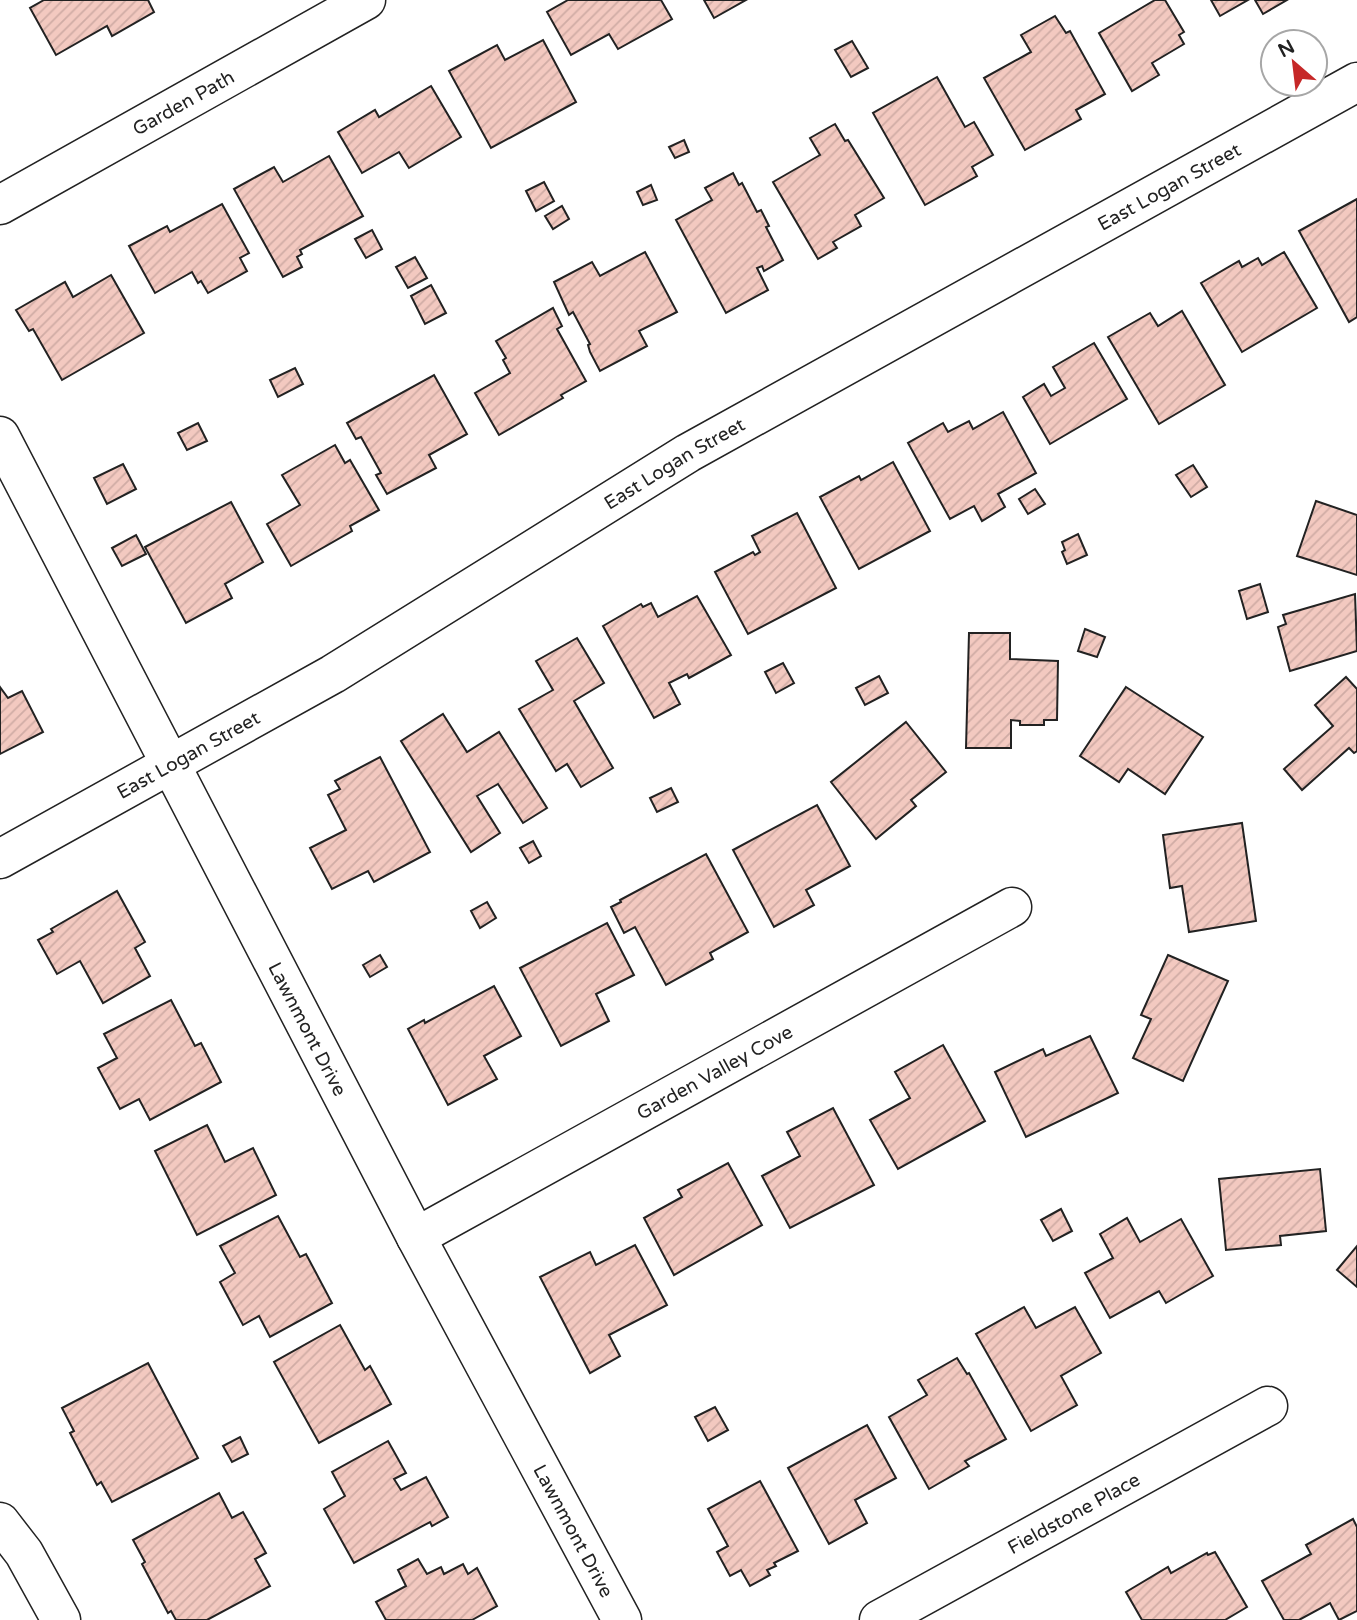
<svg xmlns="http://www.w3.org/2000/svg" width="1357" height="1620" font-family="'Varela Round',sans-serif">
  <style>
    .building { fill: url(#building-hatch); stroke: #222; stroke-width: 2 }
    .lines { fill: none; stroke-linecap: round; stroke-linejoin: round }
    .minor-casing { stroke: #222; stroke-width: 41 }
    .minor { stroke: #fff; stroke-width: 38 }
    .labels { text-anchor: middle; stroke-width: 5; stroke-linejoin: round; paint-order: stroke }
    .street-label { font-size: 19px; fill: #222; stroke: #fff }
  </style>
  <defs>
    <pattern id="building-hatch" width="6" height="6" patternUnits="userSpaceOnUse" patternTransform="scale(1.75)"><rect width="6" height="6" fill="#f3c9c0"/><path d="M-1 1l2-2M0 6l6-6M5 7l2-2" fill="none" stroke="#d0aca5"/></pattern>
  </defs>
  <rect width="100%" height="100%" fill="#fff"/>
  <g class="building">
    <path d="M 44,0 L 148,0 L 154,12 L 112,36 L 107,26 L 56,55 L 30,8 Z"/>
    <path d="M 568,0 L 661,0 L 672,19 L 618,49 L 609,34 L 571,55 L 547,12 Z"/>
    <path d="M 704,0 L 746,0 L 714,18 Z"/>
    <path d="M 1155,0 L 1165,0 L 1184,32 L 1179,35 L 1184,44 L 1152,63 L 1159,75 L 1132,91 L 1099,33 Z"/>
    <path d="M 1211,0 L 1248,0 L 1220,16 Z"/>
    <path d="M 1255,0 L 1287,0 L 1263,14 Z"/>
    <path d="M 1055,16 L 1066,33 L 1070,31 L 1105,94 L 1076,110 L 1081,119 L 1025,150 L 984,78 L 1031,52 L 1021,35 Z"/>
    <path d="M 543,40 L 576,102 L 491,148 L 449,71 L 497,45 L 505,60 Z"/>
    <path d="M 852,41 L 868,68 L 851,77 L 835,50 Z"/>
    <path d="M 937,77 L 965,127 L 974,122 L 993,155 L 972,167 L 977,176 L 925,205 L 873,113 Z"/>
    <path d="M 431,86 L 461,137 L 409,168 L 399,152 L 362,173 L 338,132 L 375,110 L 379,117 Z"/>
    <path d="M 835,124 L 845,141 L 848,140 L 884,198 L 855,215 L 861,226 L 833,242 L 837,248 L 818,259 L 773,182 L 820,155 L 810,138 Z"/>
    <path d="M 684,140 L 689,152 L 675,158 L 669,147 Z"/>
    <path d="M 329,156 L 363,216 L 300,250 L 302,254 L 297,257 L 302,267 L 283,277 L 234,189 L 274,167 L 283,182 Z"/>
    <path d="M 733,173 L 739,185 L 742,183 L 757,212 L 761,210 L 769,226 L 766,227 L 783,260 L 764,271 L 762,266 L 757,268 L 768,290 L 726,313 L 676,220 L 712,200 L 705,188 Z"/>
    <path d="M 544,182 L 554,201 L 536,211 L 526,191 Z"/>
    <path d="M 651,185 L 657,200 L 643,205 L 637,192 Z"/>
    <path d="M 1357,199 L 1357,317 L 1349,322 L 1299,231 Z"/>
    <path d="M 222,204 L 249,253 L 240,258 L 247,271 L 208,293 L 201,281 L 198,283 L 192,272 L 155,293 L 129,246 L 167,226 L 170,232 Z"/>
    <path d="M 562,206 L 569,219 L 553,229 L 545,216 Z"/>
    <path d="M 372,230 L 382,249 L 366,258 L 355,239 Z"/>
    <path d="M 645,252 L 677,312 L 639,331 L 647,346 L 600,371 L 590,352 L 588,345 L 590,344 L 573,312 L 569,315 L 554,282 L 592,262 L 600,276 Z"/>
    <path d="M 1284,252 L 1317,308 L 1242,352 L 1201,283 L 1239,261 L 1242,267 L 1258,258 L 1262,265 Z"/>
    <path d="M 415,257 L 427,278 L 408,288 L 396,267 Z"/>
    <path d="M 111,275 L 144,333 L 62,380 L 33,329 L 29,331 L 16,310 L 65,282 L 73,297 Z"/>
    <path d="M 431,285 L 446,313 L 425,324 L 411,296 Z"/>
    <path d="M 553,308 L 562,326 L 557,329 L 586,381 L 561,395 L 563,398 L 499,435 L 475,393 L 510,373 L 503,360 L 506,358 L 496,341 Z"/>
    <path d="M 1182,311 L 1225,385 L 1159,424 L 1108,337 L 1150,313 L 1158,326 Z"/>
    <path d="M 1094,343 L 1127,399 L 1050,444 L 1023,397 L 1044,384 L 1051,396 L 1065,388 L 1053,367 Z"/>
    <path d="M 295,368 L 303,384 L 278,397 L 270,380 Z"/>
    <path d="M 434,375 L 467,434 L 429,455 L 436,468 L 387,494 L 376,475 L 381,473 L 361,437 L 356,439 L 347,423 Z"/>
    <path d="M 1003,412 L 1036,473 L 998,494 L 1005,507 L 982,521 L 974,506 L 950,519 L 908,443 L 943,423 L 948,432 L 969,421 L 973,429 Z"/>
    <path d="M 198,423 L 207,441 L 187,450 L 178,433 Z"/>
    <path d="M 335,445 L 345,463 L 350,460 L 379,510 L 350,526 L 352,531 L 291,566 L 267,524 L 300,505 L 282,475 Z"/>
    <path d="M 893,462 L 930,531 L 859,569 L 820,497 L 859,476 L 861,480 Z"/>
    <path d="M 123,464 L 136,489 L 107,504 L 94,478 Z"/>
    <path d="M 1193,465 L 1207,487 L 1191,497 L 1176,475 Z"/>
    <path d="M 1035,489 L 1045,504 L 1028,514 L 1019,499 Z"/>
    <path d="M 1316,501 L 1357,515 L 1357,575 L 1297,556 Z"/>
    <path d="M 231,502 L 263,562 L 225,584 L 232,598 L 186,623 L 145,547 Z"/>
    <path d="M 797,513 L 836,588 L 748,634 L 715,572 L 753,552 L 755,555 L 760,552 L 752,536 Z"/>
    <path d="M 1078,534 L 1087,555 L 1067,564 L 1062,552 L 1065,550 L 1062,542 Z"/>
    <path d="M 136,535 L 146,554 L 122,566 L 112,548 Z"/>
    <path d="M 1260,584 L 1268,612 L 1247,619 L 1239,591 Z"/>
    <path d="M 1355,594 L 1357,651 L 1290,671 L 1278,627 L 1286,624 L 1283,615 Z"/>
    <path d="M 697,596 L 731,655 L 689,678 L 687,674 L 669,683 L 680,704 L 654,718 L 603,626 L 641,604 L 643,607 L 651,603 L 658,617 Z"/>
    <path d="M 1085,629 L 1105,637 L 1097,657 L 1078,651 Z"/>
    <path d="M 969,633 L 1010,633 L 1010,659 L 1058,661 L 1057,720 L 1044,720 L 1044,725 L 1020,725 L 1020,721 L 1011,720 L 1011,748 L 966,748 Z"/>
    <path d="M 577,638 L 604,683 L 574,701 L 613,768 L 581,787 L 567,764 L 556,771 L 519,709 L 553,690 L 536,661 Z"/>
    <path d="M 783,663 L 794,683 L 776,693 L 765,672 Z"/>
    <path d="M 879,676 L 888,693 L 865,705 L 856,688 Z"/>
    <path d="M 1346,677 L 1357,689 L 1357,751 L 1354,753 L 1349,748 L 1302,790 L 1284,769 L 1333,726 L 1315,705 Z"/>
    <path d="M 0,687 L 8,698 L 22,691 L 43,732 L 0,754 Z"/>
    <path d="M 1126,687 L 1203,737 L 1165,794 L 1128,769 L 1119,782 L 1080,756 Z"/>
    <path d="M 443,714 L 467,752 L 499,732 L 547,808 L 523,823 L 498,784 L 477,796 L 500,833 L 471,852 L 401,741 Z"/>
    <path d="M 906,722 L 946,772 L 911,800 L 916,806 L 876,839 L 831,782 Z"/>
    <path d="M 380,757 L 430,852 L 374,882 L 368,871 L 332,889 L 310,848 L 346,830 L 328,795 L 340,789 L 335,781 Z"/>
    <path d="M 671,788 L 678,802 L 657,812 L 650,798 Z"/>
    <path d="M 817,805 L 850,866 L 806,890 L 814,905 L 774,927 L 733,850 Z"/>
    <path d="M 1242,823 L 1256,921 L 1189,932 L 1182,886 L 1170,888 L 1163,835 Z"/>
    <path d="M 533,841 L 541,856 L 529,863 L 520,848 Z"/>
    <path d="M 706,854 L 748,932 L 710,953 L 713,959 L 666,985 L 635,927 L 624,933 L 611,907 L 621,902 L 620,900 Z"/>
    <path d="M 117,891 L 145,942 L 135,948 L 150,976 L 103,1003 L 80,961 L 57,974 L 38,940 L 53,932 L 51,929 Z"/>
    <path d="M 487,902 L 496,918 L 480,928 L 471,911 Z"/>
    <path d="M 607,923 L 634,975 L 596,994 L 609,1021 L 561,1046 L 520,968 Z"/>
    <path d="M 380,955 L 387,967 L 370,977 L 363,965 Z"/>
    <path d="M 1168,955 L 1228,981 L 1183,1081 L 1133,1058 L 1151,1019 L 1141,1015 Z"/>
    <path d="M 494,986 L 521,1036 L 484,1056 L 497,1079 L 448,1105 L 408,1029 L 424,1020 L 425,1023 Z"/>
    <path d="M 171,1000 L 195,1046 L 201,1043 L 221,1082 L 150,1120 L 139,1099 L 120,1109 L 98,1068 L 117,1058 L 104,1034 Z"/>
    <path d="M 1090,1036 L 1118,1093 L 1026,1137 L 995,1072 L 1043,1049 L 1046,1056 Z"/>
    <path d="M 943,1045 L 985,1121 L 898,1169 L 870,1120 L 910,1098 L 895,1072 Z"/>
    <path d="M 833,1108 L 874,1185 L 790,1228 L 762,1176 L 800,1156 L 787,1132 Z"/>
    <path d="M 207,1125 L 225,1162 L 253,1148 L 276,1195 L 197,1235 L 155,1151 Z"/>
    <path d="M 728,1163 L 762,1225 L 674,1275 L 644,1218 L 682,1197 L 678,1190 Z"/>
    <path d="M 1320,1169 L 1326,1231 L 1280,1236 L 1281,1245 L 1226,1250 L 1219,1179 Z"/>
    <path d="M 1061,1209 L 1072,1231 L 1053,1241 L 1041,1220 Z"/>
    <path d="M 278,1216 L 300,1257 L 306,1254 L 332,1303 L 270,1337 L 259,1316 L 243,1325 L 220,1282 L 235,1273 L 220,1246 Z"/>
    <path d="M 1127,1218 L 1140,1242 L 1181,1219 L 1213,1276 L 1166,1303 L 1159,1291 L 1110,1318 L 1085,1273 L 1113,1258 L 1100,1234 Z"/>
    <path d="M 635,1245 L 667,1305 L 609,1335 L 620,1356 L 590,1373 L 540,1277 L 590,1252 L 596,1265 Z"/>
    <path d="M 1357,1246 L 1357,1287 L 1337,1270 Z"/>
    <path d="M 1024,1307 L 1036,1328 L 1075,1307 L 1101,1353 L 1061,1376 L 1077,1405 L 1031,1431 L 976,1334 Z"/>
    <path d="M 340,1325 L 365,1370 L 370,1366 L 391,1404 L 319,1443 L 274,1362 Z"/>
    <path d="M 957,1358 L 967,1374 L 969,1373 L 1006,1439 L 965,1461 L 969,1466 L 929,1489 L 889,1417 L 927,1395 L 918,1380 Z"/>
    <path d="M 148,1363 L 198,1458 L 112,1502 L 101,1482 L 97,1485 L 70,1433 L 74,1431 L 62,1408 Z"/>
    <path d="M 715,1407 L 728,1430 L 708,1441 L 695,1417 Z"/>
    <path d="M 867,1425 L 896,1478 L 855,1500 L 867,1523 L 829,1544 L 788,1468 Z"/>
    <path d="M 240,1437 L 248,1454 L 232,1462 L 223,1446 Z"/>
    <path d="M 388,1441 L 406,1473 L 394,1479 L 401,1490 L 426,1477 L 448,1517 L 432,1526 L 430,1522 L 354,1563 L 324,1509 L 345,1496 L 332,1472 Z"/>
    <path d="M 760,1481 L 798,1551 L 774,1563 L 776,1566 L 767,1570 L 770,1575 L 750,1586 L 741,1570 L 730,1576 L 717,1552 L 728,1546 L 708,1509 Z"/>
    <path d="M 219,1493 L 232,1518 L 243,1512 L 266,1553 L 255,1559 L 270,1586 L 207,1620 L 176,1620 L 171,1611 L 168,1613 L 142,1564 L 145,1562 L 133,1540 Z"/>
    <path d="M 1353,1519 L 1357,1527 L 1357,1611 L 1339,1620 L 1330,1603 L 1299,1620 L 1284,1620 L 1262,1581 L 1311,1554 L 1306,1545 Z"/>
    <path d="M 1215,1552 L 1247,1607 L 1225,1620 L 1142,1620 L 1126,1592 L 1168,1567 L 1171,1573 L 1207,1553 L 1208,1555 Z"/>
    <path d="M 418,1559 L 427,1574 L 441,1567 L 444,1574 L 463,1564 L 468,1574 L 477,1568 L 497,1606 L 472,1620 L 386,1620 L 376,1602 L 406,1586 L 398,1570 Z"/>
  </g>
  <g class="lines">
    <defs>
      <g id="minor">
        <path id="s1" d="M 0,205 L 366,0"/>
        <path id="s2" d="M 0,436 L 416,1237 L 622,1620"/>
        <path id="s3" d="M 0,859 L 333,674 L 688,453 L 1357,82"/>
        <path id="s4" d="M 416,1237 L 1012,907"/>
        <path d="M 0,1522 L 24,1553 L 61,1620"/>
        <path id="s5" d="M 879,1620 L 1268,1406"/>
      </g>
    </defs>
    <use href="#minor" class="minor-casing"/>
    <use href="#minor" class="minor"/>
  </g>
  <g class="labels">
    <g class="street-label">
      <text dy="7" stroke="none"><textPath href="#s1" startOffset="210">Garden Path</textPath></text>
      <text dy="7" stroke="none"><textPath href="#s3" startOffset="1349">East Logan Street</textPath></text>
      <text dy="7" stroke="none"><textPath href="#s3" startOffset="782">East Logan Street</textPath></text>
      <text dy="7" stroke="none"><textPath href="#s3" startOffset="215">East Logan Street</textPath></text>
      <text dy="7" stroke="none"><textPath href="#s2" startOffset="668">Lawnmont Drive</textPath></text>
      <text dy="7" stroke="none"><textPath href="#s4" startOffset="341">Garden Valley Cove</textPath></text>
      <text dy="7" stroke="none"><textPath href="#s5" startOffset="222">Fieldstone Place</textPath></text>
      <text dy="7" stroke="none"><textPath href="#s2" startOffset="1236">Lawnmont Drive</textPath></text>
    </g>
  </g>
  <g transform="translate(1294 63) rotate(332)"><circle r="33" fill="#ffffff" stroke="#a7a7a7" stroke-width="2"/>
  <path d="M0-5L12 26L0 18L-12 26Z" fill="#c62828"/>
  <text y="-10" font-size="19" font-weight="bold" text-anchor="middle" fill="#222222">N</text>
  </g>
</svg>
